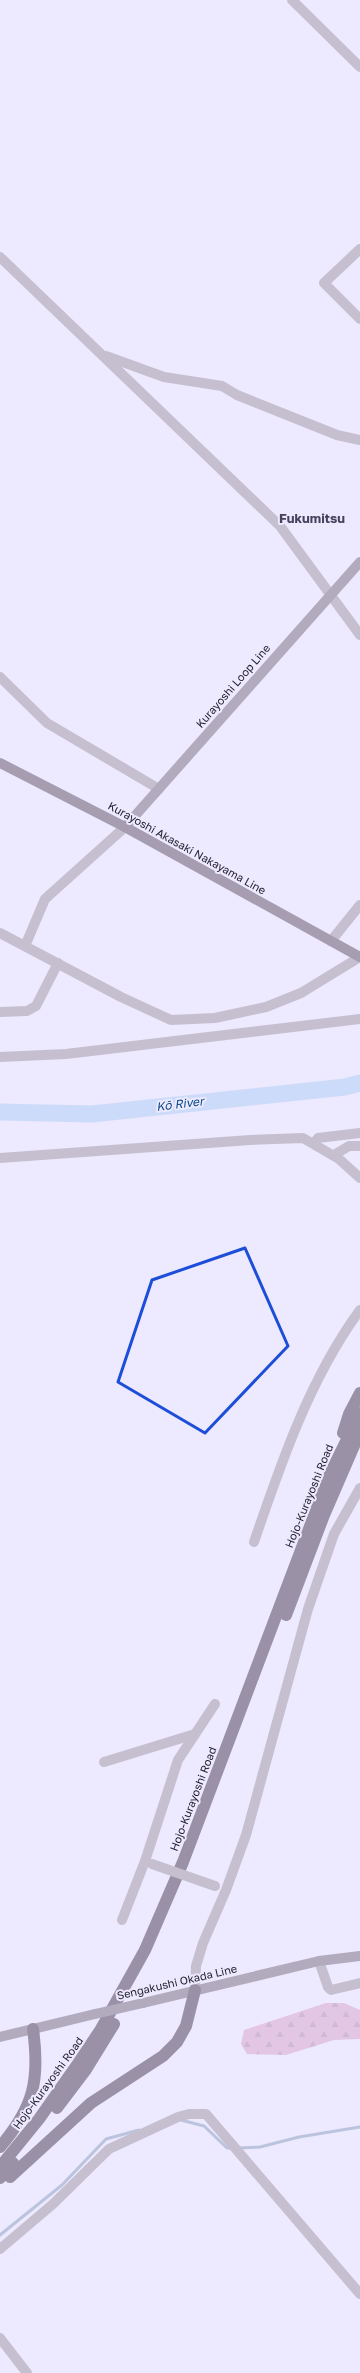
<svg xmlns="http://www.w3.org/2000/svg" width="360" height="2373" font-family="'Golos Text',sans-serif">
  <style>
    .forest { fill: url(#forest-firs) }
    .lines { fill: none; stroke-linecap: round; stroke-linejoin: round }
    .stream { stroke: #7e97b8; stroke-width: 3 }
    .river { stroke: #a7cbf5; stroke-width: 17 }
    .street { stroke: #968d99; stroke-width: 10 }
    .secondary { stroke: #6c6072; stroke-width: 10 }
    .primary { stroke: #504156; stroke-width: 10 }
    .highway { stroke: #37273e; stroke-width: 12 }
    .street-bridge { stroke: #968d99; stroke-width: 10 }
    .secondary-bridge { stroke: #6c6072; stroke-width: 10 }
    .marked { fill: none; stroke: #1d4ed8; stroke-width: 3; stroke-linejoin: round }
    .labels { text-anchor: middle; stroke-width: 4; stroke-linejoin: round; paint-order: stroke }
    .street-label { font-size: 11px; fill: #201d29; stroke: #ede9fe }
    .water-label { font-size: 12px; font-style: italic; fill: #0c4c8a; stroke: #ede9fe }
    .quarter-label { font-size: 13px; font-weight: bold; fill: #47415c; stroke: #ede9fe }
  </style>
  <defs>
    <pattern id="forest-firs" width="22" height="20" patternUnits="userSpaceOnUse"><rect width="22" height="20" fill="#d59bc5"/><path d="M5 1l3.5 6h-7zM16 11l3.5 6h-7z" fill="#ac7ea0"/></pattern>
  </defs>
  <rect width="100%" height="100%" fill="#ede9fe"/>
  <path class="forest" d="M 326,2003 L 344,2003 L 360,2010 L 360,2039 L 334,2040 L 286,2055 L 247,2054 L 241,2044 L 244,2030 Z"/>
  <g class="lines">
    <g class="stream">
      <path d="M 181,2120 L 204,2126 L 227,2148 L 231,2148"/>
      <path d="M 239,2148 L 260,2147 L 299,2137 L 360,2127"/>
      <path d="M 0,2235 L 62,2185 L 106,2139 L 139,2130"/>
    </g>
    <path class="river" d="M 0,1112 L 92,1114 L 345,1087 L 360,1083"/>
    <g class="street">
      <path d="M 292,0 L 360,67"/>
      <path d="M 360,249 L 324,283 L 360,319"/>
      <path d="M 0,257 L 280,526 L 360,635"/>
      <path d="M 106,356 L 164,377 L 222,386 L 237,395 L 337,435 L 360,440"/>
      <path d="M 0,677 L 47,723 L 159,789"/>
      <path d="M 0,933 L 121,997 L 171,1020 L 215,1018 L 266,1007 L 301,993 L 360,957"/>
      <path d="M 331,941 L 360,905"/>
      <path d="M 25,946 L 45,899 L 125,827"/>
      <path d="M 0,1012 L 27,1011 L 36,1006 L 58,963"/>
      <path d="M 0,1057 L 66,1054 L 360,1019"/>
      <path d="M 314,1143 L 318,1138 L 360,1133"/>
      <path d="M 334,1155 L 349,1146 L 360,1146"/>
      <path d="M 0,1158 L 250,1140 L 303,1138 L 339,1159 L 360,1178"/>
      <path d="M 254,1542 C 281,1463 310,1378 360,1310"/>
      <path d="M 104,1762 L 195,1734"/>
      <path d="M 122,1920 L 145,1861 L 178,1760 L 215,1704"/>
      <path d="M 319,1961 L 328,1987 L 331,1990 L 360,1983"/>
      <path d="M 195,1990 L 196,1966 L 203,1943 L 226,1890 L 246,1835 L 308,1609 L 334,1534 L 360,1488"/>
      <path d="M 0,2249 L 53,2204 L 109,2149 L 178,2117 L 189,2114 L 206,2114 L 360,2294"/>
      <path d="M 0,2338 L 27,2373"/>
    </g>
    <g class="secondary">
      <path d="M 125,827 L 360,562"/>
      <path d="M 143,2003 L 319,1961 L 360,1956"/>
      <path d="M 0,2037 L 95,2014"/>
    </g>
    <path class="primary" d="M 0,763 L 125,827 L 360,957"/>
    <g class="highway">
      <path d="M 343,1433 L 349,1414 L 360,1393"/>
      <path d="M 286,1615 L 324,1515 L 360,1432"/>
      <path d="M 57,2108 L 85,2071 L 114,2024"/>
      <path d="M 0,2147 C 34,2107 40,2080 33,2029"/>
      <path d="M 0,2167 L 39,2119 L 77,2065 L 101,2029 L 145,1950 L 183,1862 L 329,1476 L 360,1413"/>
      <path d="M 10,2177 L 91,2103 L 163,2056 L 177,2042 L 186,2026 L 195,1990"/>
      <path d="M 0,2178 L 13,2163"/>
    </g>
    <path class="street-bridge" d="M 152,1864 L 215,1886"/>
    <path class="secondary-bridge" d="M 95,2014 L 143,2003"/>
  </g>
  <path d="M0 0H360V2373H0ZM 245,1248 L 288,1346 L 205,1433 L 118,1382 L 152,1280 Z" fill="#ede9fe" fill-opacity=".55" fill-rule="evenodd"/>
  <path class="marked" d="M 245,1248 L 288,1346 L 205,1433 L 118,1382 L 152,1280 Z"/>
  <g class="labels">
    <g class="street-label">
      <text transform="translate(233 686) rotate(-49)" y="4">Kurayoshi Loop Line</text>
      <text transform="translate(187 848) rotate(29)" y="4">Kurayoshi Akasaki Nakayama Line</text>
      <text transform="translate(309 1496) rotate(-68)" y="4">Hojo-Kurayoshi Road</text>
      <text transform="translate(193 1799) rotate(-69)" y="4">Hojo-Kurayoshi Road</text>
      <text transform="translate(177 1982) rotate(-13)" y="4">Sengakushi Okada Line</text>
      <text transform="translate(48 2083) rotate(-54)" y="4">Hojo-Kurayoshi Road</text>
    </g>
    <g class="water-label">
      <text transform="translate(180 1104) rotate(-7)" y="4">Kō River</text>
    </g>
    <g class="quarter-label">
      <text x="312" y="523">Fukumitsu</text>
    </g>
  </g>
</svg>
